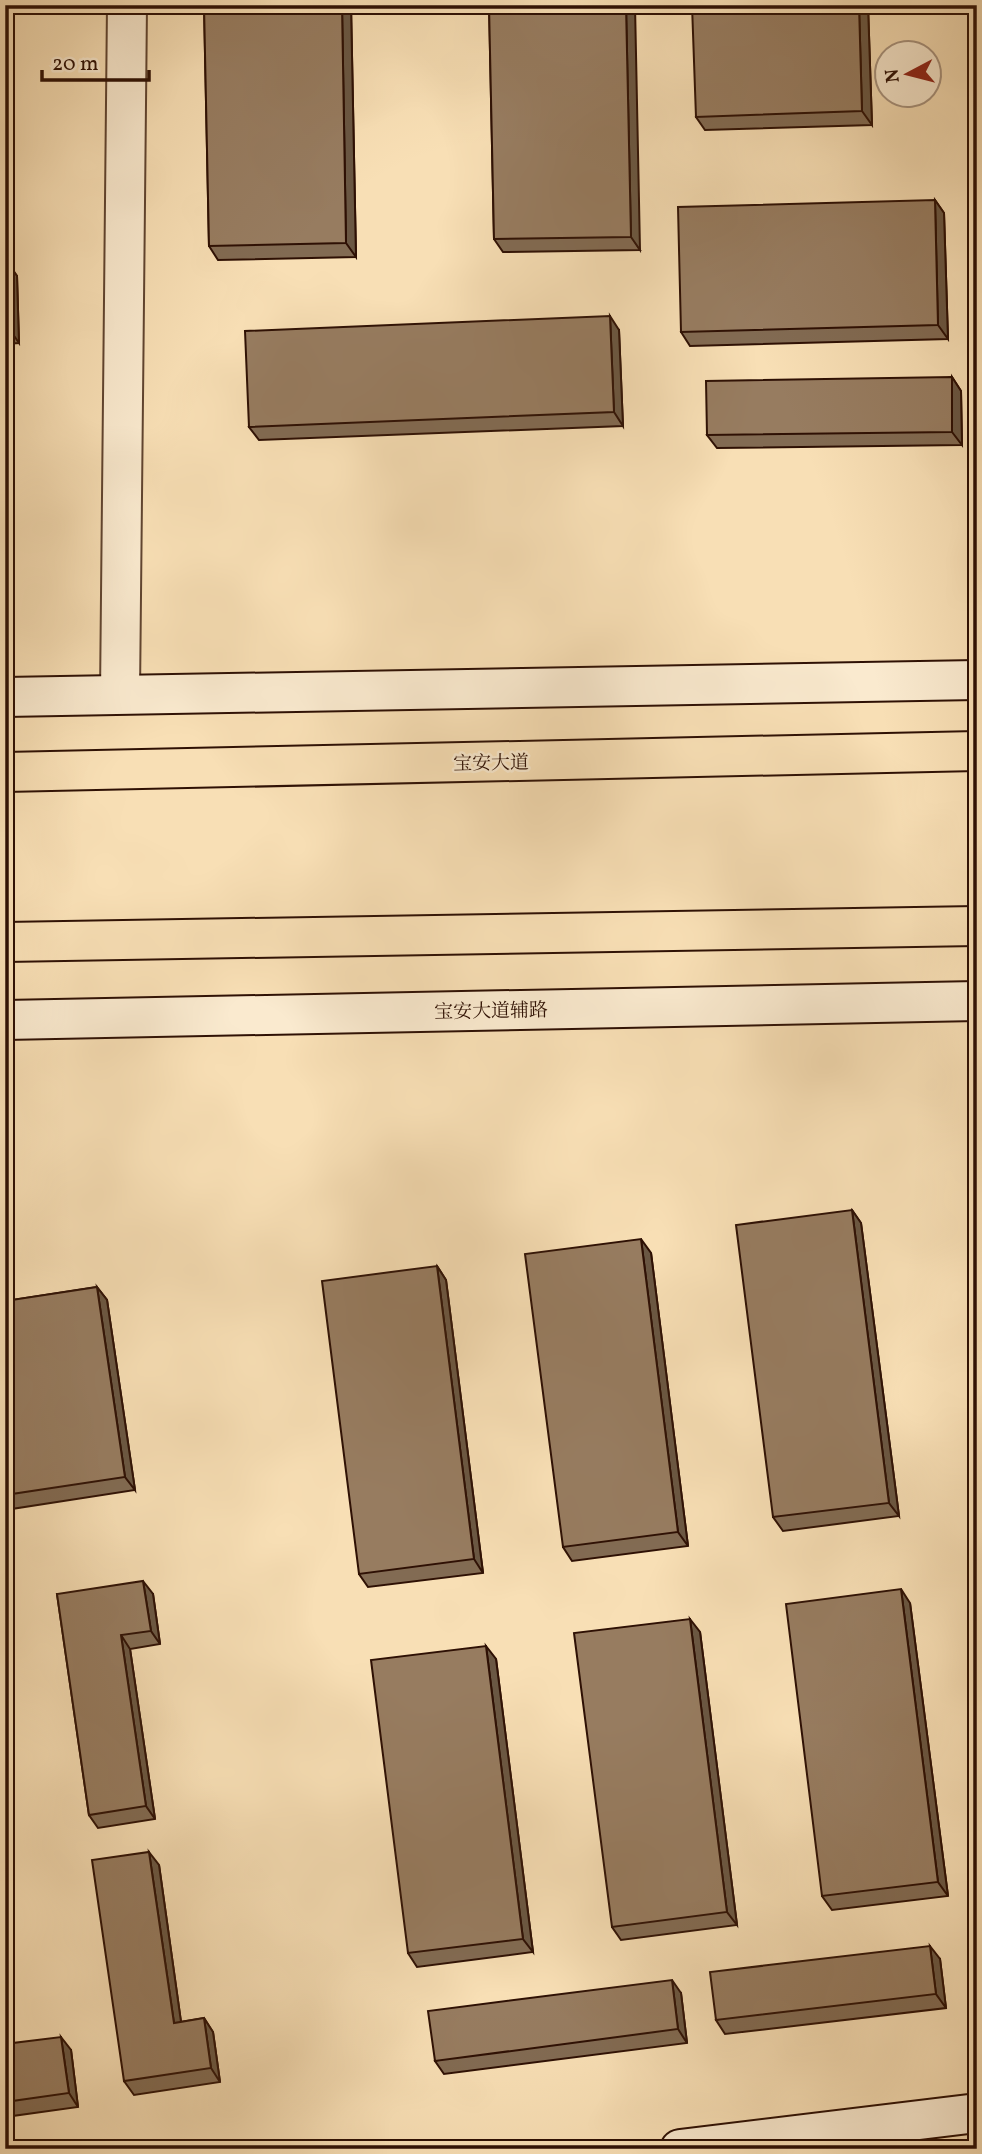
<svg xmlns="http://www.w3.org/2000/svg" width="982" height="2154" font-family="Vollkorn,'Noto Serif SC',serif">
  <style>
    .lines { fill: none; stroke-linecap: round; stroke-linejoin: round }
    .street-casing { stroke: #604430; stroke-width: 42 }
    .secondary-casing { stroke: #2e1004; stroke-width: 42 }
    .primary-casing { stroke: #2e1004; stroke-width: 42 }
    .street { stroke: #faeacf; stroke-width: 38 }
    .secondary { stroke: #faeacf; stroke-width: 38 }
    .primary { stroke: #f8dfb5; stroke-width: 38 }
    .wall { fill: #826b53; stroke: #2e1004; stroke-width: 2 }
    .shaded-wall { fill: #6a5743; stroke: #2e1004; stroke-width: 2 }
    .building { fill: #977c60; stroke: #2e1004; stroke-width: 2 }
    .labels { text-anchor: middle; stroke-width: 5; stroke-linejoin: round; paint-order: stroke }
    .street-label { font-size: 19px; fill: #2e1004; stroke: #faeacf }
  </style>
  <rect width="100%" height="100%" fill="#f8dfb5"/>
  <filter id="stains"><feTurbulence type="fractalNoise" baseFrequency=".00286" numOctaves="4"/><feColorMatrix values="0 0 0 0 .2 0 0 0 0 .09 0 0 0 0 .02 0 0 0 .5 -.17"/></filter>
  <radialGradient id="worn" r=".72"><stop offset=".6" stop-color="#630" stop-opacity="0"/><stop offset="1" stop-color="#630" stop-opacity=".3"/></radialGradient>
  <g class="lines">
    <defs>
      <path id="street" d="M 120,694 L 127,5"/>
      <g id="secondary">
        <path d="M 5,697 L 977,680"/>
        <path d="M 5,1020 L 977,1001"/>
        <path d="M 680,2149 L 977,2113"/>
      </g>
      <g id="primary">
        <path d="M 5,772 L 977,751"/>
        <path d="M 5,942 L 977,926"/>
      </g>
    </defs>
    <use href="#street" class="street-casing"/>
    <use href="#secondary" class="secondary-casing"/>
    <use href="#primary" class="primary-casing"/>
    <use href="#street" class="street"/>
    <use href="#secondary" class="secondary"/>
    <use href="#primary" class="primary"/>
  </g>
  <g class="wall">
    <path d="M 204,5 L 351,5 L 356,257 L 218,260 L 209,246 Z"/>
    <path d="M 489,5 L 640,250 L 503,252 L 494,239 Z"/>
    <path d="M 868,5 L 872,125 L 705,130 L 696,117 Z"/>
    <path d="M 935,200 L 944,213 L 948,339 L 690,346 L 681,332 Z"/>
    <path d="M 5,262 L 17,276 L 19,343 L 5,344 Z"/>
    <path d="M 619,330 L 623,426 L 259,440 L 249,427 Z"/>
    <path d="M 952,377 L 961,391 L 962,445 L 717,448 L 707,435 Z"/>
    <path d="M 852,1210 L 861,1223 L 899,1516 L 783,1531 L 773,1517 Z"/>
    <path d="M 651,1253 L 688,1546 L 572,1561 L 563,1547 Z"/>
    <path d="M 437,1266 L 446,1280 L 483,1573 L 368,1587 L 359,1574 Z"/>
    <path d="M 97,1287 L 107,1300 L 135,1490 L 5,1510 L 5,1301 Z"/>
    <path d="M 57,1594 L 153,1594 L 160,1644 L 130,1649 L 155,1819 L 98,1828 L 89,1815 Z"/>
    <path d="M 910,1603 L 948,1896 L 832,1910 L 822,1896 Z"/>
    <path d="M 700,1632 L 737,1925 L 621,1940 L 612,1927 Z"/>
    <path d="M 496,1659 L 533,1952 L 417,1967 L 408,1953 Z"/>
    <path d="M 159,1865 L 181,2022 L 204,2018 L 213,2032 L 220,2082 L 134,2095 L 124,2081 Z"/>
    <path d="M 940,1959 L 946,2008 L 725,2034 L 716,2020 Z"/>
    <path d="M 681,1993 L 687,2043 L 444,2074 L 435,2061 Z"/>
    <path d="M 5,2044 L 71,2050 L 78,2107 L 5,2117 Z"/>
  </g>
  <g class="shaded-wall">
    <path d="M 342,5 L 351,5 L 356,257 L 346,243 Z"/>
    <path d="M 626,5 L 635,5 L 640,250 L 631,237 Z"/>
    <path d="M 859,5 L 868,5 L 872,125 L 862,111 Z"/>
    <path d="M 935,200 L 944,213 L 948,339 L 938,325 Z"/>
    <path d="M 8,262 L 17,276 L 19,343 L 10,330 Z"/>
    <path d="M 610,316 L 619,330 L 623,426 L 614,412 Z"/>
    <path d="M 952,377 L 961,391 L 962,445 L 952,432 Z"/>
    <path d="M 852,1210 L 861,1223 L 899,1516 L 889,1503 Z"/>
    <path d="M 641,1239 L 651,1253 L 688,1546 L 678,1532 Z"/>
    <path d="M 437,1266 L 446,1280 L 483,1573 L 474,1559 Z"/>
    <path d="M 97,1287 L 107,1300 L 135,1490 L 125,1477 Z"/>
    <path d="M 143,1581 L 153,1594 L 160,1644 L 151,1631 Z"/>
    <path d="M 901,1589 L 910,1603 L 948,1896 L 938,1882 Z"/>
    <path d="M 690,1619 L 700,1632 L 737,1925 L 727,1912 Z"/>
    <path d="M 121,1635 L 130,1649 L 155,1819 L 146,1806 Z"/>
    <path d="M 486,1646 L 496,1659 L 533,1952 L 523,1939 Z"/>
    <path d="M 149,1852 L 159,1865 L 183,2036 L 174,2023 Z"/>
    <path d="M 930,1946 L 940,1959 L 946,2008 L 936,1994 Z"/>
    <path d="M 672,1980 L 681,1993 L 687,2043 L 678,2029 Z"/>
    <path d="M 204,2018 L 213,2032 L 220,2082 L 211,2068 Z"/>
    <path d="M 61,2037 L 71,2050 L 78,2107 L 69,2093 Z"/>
  </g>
  <g class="building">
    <path d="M 204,5 L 342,5 L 346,243 L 209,246 Z"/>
    <path d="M 489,5 L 626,5 L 631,237 L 494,239 Z"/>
    <path d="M 692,5 L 859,5 L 862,111 L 696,117 Z"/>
    <path d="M 935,200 L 938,325 L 681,332 L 678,207 Z"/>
    <path d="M 5,262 L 8,262 L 10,330 L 5,330 Z"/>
    <path d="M 610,316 L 614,412 L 249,427 L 245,331 Z"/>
    <path d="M 952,377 L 952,432 L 707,435 L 706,381 Z"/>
    <path d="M 852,1210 L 889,1503 L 773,1517 L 736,1225 Z"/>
    <path d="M 641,1239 L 678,1532 L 563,1547 L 525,1254 Z"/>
    <path d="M 437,1266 L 474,1559 L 359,1574 L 322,1281 Z"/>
    <path d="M 97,1287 L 125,1477 L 5,1495 L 5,1301 Z"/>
    <path d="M 143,1581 L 151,1631 L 121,1635 L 146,1806 L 89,1815 L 57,1594 Z"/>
    <path d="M 901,1589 L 938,1882 L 822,1896 L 786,1604 Z"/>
    <path d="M 690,1619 L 727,1912 L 612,1927 L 574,1633 Z"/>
    <path d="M 486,1646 L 523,1939 L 408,1953 L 371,1660 Z"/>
    <path d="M 149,1852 L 174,2023 L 204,2018 L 211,2068 L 124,2081 L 92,1860 Z"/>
    <path d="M 930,1946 L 936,1994 L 716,2020 L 710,1972 Z"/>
    <path d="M 672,1980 L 678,2029 L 435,2061 L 428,2011 Z"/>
    <path d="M 61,2037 L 69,2093 L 5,2102 L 5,2044 Z"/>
  </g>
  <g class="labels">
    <g class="street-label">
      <text transform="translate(491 762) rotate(-1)" y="7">宝安大道</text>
      <text transform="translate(491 1010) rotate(-1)" y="7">宝安大道辅路</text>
    </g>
  </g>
  <rect width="982" height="2154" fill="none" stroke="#f8dfb5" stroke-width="28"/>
  <rect x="7" y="7" width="968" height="2140" fill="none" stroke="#2e1004" stroke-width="3.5"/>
  <rect x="14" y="14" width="954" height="2126" fill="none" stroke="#2e1004" stroke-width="2"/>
  <g transform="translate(908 74) rotate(263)"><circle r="33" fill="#faeacf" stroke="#a8937e" stroke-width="2"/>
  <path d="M0-5L12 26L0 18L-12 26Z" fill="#8f2418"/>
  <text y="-10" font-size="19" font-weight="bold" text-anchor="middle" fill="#2e1004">N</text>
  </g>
  <path d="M42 70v10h107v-10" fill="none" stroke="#2e1004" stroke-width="3.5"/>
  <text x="52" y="70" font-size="21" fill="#2e1004" stroke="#faeacf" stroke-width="5" paint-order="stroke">20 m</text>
  <rect width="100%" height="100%" filter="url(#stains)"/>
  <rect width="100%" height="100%" fill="url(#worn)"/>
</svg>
